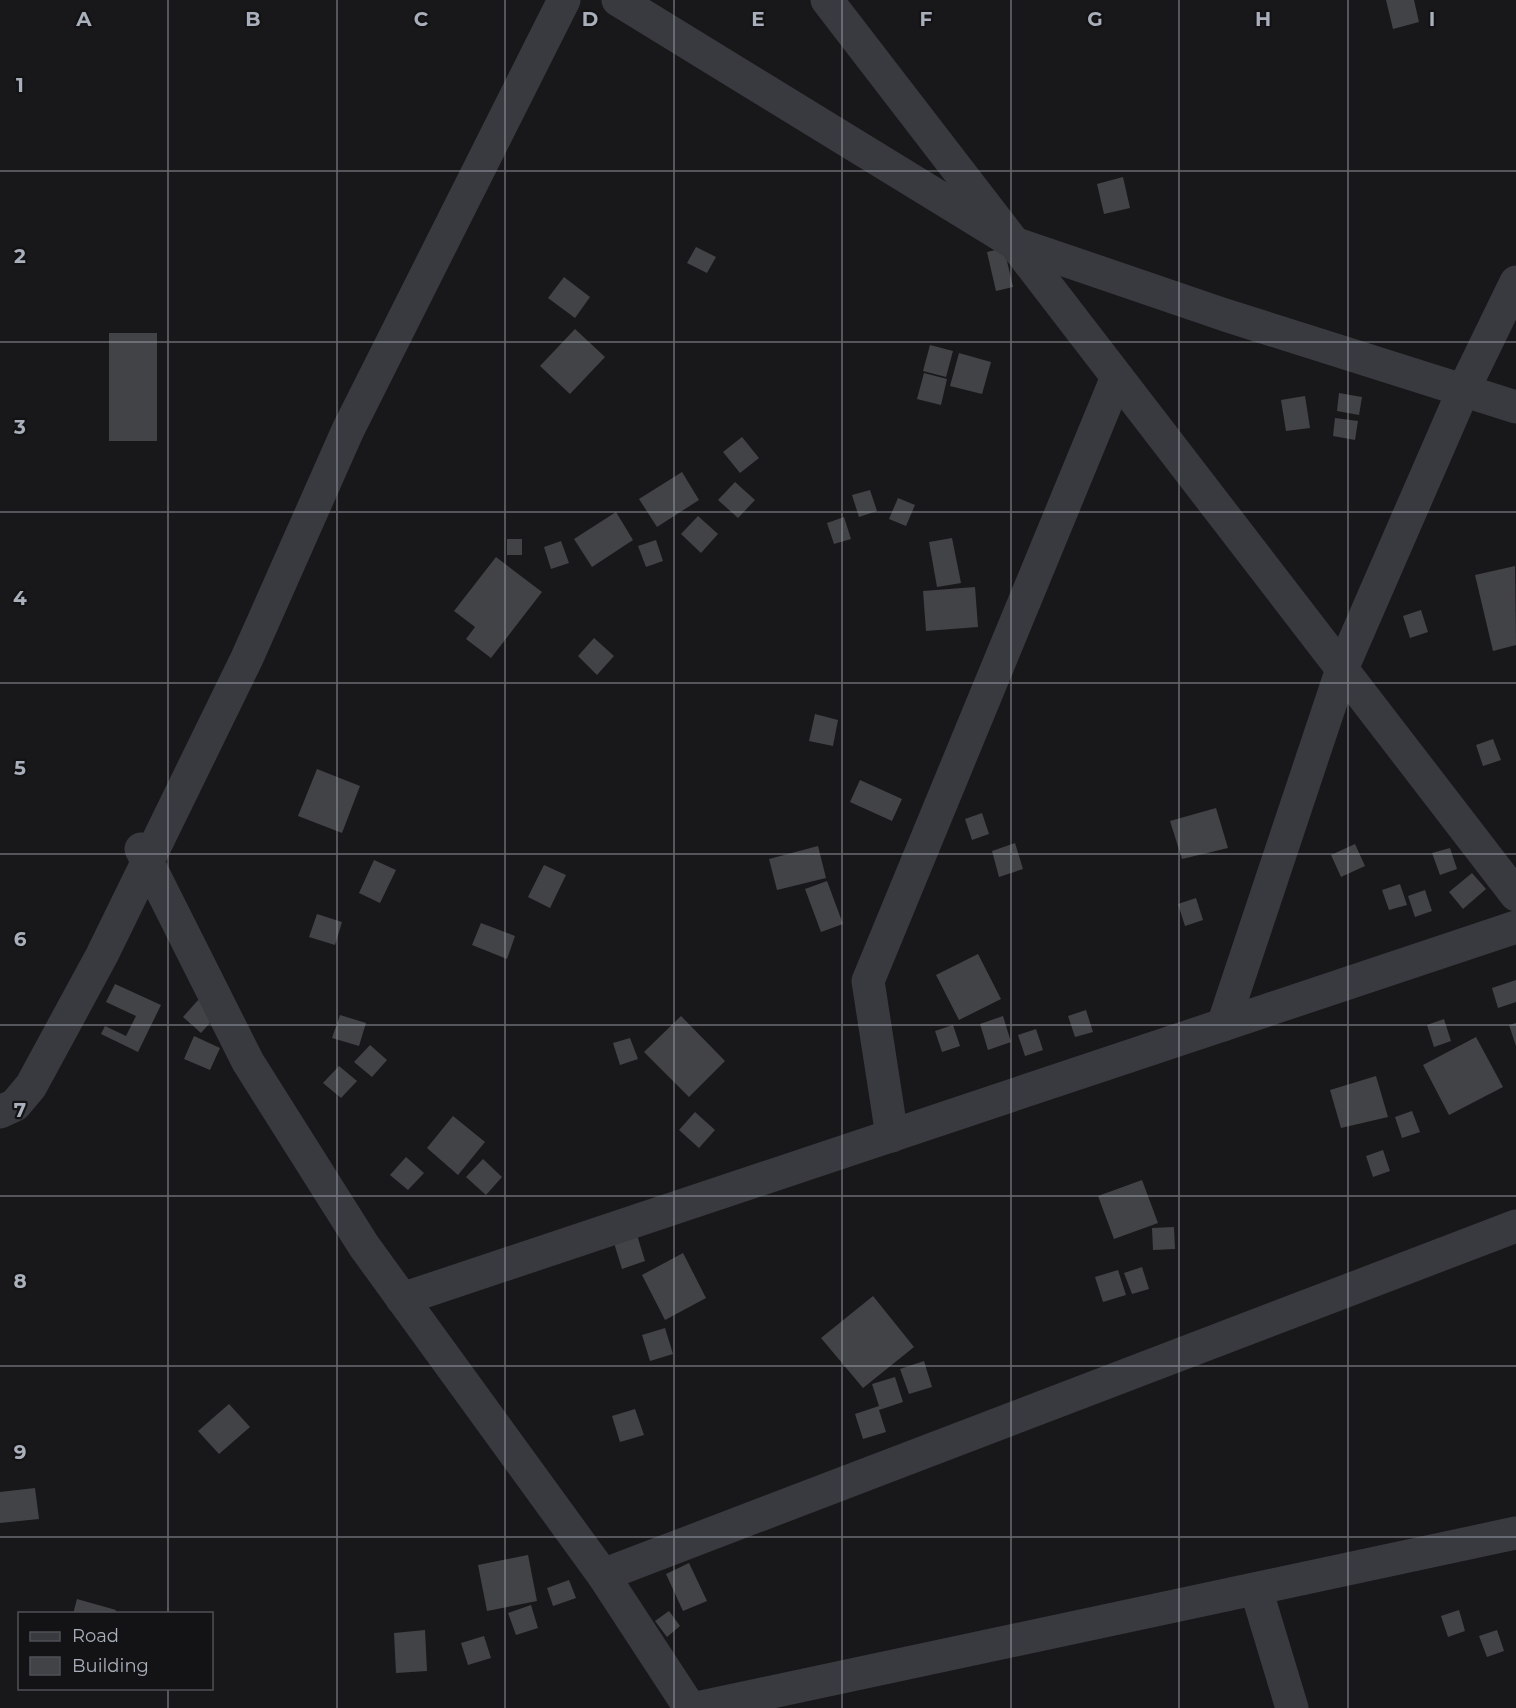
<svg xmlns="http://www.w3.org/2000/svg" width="1516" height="1708" font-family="Montserrat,sans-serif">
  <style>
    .building { fill: #424347 }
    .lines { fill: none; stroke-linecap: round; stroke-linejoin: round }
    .street { stroke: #383a3f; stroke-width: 33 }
    .grid { fill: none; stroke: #a9afbb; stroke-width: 1.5; stroke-opacity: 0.55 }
    .grid-label { font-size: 20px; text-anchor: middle; font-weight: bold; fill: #a9afbb; stroke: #131315; stroke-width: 4.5; stroke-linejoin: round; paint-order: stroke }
  </style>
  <rect width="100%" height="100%" fill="#18181a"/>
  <g class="building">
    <path d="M 1386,0 L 1414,0 L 1419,22 L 1393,29 Z"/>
    <path d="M 1123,177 L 1130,208 L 1104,214 L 1097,184 Z"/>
    <path d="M 696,247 L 716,257 L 707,273 L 687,263 Z"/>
    <path d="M 1004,248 L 1013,287 L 996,291 L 987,252 Z"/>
    <path d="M 564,277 L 590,297 L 575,318 L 548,298 Z"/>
    <path d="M 575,329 L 605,357 L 570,394 L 540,366 Z"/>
    <rect x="109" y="333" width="48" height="108"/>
    <path d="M 930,345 L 953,351 L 946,377 L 923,371 Z"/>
    <path d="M 959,353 L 991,362 L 982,394 L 950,386 Z"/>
    <path d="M 924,373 L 947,379 L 941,405 L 917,399 Z"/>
    <path d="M 1339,393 L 1362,397 L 1359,415 L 1337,411 Z"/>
    <path d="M 1305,396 L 1310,428 L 1286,431 L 1281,400 Z"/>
    <path d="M 1335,418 L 1358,421 L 1355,440 L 1333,436 Z"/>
    <path d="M 742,437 L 759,458 L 740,473 L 723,452 Z"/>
    <path d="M 682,472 L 699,500 L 657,527 L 639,499 Z"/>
    <path d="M 735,482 L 755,500 L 738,518 L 718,500 Z"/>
    <path d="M 870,490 L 877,511 L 859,517 L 852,495 Z"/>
    <path d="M 898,498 L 915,505 L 906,526 L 889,519 Z"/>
    <path d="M 616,512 L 633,540 L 592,567 L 574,539 Z"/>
    <path d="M 698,516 L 718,534 L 701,553 L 681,534 Z"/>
    <path d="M 844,517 L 851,539 L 834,544 L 827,523 Z"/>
    <path d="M 952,538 L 961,583 L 937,587 L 929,542 Z"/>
    <rect x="507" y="539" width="15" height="16"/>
    <path d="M 656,540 L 663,561 L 646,567 L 638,546 Z"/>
    <path d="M 561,541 L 569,563 L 551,569 L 544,547 Z"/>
    <path d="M 496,557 L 542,592 L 491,658 L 466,639 L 475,627 L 454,611 Z"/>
    <path d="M 1515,566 L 1516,645 L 1493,651 L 1475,575 Z"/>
    <path d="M 975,587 L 978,627 L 926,631 L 923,591 Z"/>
    <path d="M 1421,610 L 1428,632 L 1410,638 L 1403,616 Z"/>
    <path d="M 594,638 L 614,656 L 597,675 L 578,656 Z"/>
    <path d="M 815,714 L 838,720 L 833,746 L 809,741 Z"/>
    <path d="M 1493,739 L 1501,760 L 1483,766 L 1476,745 Z"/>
    <path d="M 317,769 L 360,786 L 342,833 L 298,816 Z"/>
    <path d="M 860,780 L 902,799 L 892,821 L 850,802 Z"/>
    <path d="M 1216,808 L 1228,848 L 1182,859 L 1170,821 Z"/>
    <path d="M 982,813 L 989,834 L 972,840 L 965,819 Z"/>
    <path d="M 1015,843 L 1023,869 L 999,877 L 992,851 Z"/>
    <path d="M 1355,844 L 1365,866 L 1341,877 L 1331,855 Z"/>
    <path d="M 818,846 L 826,878 L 777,890 L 769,859 Z"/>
    <path d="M 1450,848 L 1457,869 L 1440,875 L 1432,853 Z"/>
    <path d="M 374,860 L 396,870 L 380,903 L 359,893 Z"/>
    <path d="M 544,865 L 566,875 L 550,908 L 528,897 Z"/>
    <path d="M 1472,873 L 1486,889 L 1463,909 L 1449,892 Z"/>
    <path d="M 827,881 L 843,924 L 821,932 L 805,889 Z"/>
    <path d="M 1400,884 L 1407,905 L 1389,910 L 1382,890 Z"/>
    <path d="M 1425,890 L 1432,911 L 1415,917 L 1408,896 Z"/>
    <path d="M 1196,898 L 1203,920 L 1185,926 L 1178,904 Z"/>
    <path d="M 317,914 L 342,922 L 335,945 L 309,937 Z"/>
    <path d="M 481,923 L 515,936 L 507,959 L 472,945 Z"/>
    <path d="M 978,954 L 1001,999 L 959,1020 L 936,975 Z"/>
    <path d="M 1516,980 L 1516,1002 L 1498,1008 L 1492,988 Z"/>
    <path d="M 115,984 L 161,1005 L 138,1052 L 101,1034 L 105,1026 L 126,1036 L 136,1016 L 106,1002 Z"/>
    <path d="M 199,999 L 217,1015 L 201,1033 L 183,1017 Z"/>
    <path d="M 1086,1010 L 1093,1032 L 1075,1037 L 1068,1016 Z"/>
    <path d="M 340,1015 L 366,1023 L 359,1046 L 332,1038 Z"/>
    <path d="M 681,1016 L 725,1061 L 689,1097 L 644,1052 Z"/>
    <path d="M 1003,1016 L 1011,1042 L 988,1050 L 980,1024 Z"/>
    <path d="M 1444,1019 L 1451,1041 L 1434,1047 L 1427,1025 Z"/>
    <path d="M 1516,1023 L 1516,1046 L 1509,1025 Z"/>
    <path d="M 953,1025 L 960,1046 L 942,1052 L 935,1031 Z"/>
    <path d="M 1036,1029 L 1043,1050 L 1025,1056 L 1018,1035 Z"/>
    <path d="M 194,1036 L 220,1048 L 210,1070 L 184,1059 Z"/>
    <path d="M 1476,1037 L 1503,1087 L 1449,1115 L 1423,1065 Z"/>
    <path d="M 630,1038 L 638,1059 L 620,1065 L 613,1043 Z"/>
    <path d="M 370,1045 L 387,1060 L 372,1077 L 354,1062 Z"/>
    <path d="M 339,1066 L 357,1081 L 341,1098 L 323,1083 Z"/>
    <path d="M 1376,1076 L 1388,1117 L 1341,1128 L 1330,1090 Z"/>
    <path d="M 1412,1111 L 1420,1132 L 1402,1138 L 1395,1117 Z"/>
    <path d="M 695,1112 L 715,1130 L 699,1148 L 679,1130 Z"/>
    <path d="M 453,1116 L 485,1142 L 458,1175 L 427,1148 Z"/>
    <path d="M 1383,1150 L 1390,1171 L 1373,1177 L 1366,1156 Z"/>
    <path d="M 406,1157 L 424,1173 L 408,1190 L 390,1175 Z"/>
    <path d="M 483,1159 L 502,1177 L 486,1195 L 466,1177 Z"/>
    <path d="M 1142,1180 L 1158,1223 L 1114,1239 L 1098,1196 Z"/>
    <path d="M 1174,1227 L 1175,1249 L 1153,1250 L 1152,1228 Z"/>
    <path d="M 637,1235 L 645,1261 L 622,1269 L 614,1243 Z"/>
    <path d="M 683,1253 L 706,1298 L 665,1320 L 642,1275 Z"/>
    <path d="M 1142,1267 L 1149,1289 L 1132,1294 L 1124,1273 Z"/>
    <path d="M 1118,1270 L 1126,1295 L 1103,1302 L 1095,1277 Z"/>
    <path d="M 873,1296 L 914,1347 L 863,1388 L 821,1338 Z"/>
    <path d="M 665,1328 L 673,1354 L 650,1361 L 642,1335 Z"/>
    <path d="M 924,1361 L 932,1387 L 909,1394 L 900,1369 Z"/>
    <path d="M 895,1377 L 903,1402 L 879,1410 L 886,1432 L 863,1439 L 855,1414 L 879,1406 L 872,1384 Z"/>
    <path d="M 229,1404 L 250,1427 L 219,1454 L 198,1431 Z"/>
    <path d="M 635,1409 L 644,1435 L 620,1442 L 612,1416 Z"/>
    <path d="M 35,1488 L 39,1519 L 0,1523 L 0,1492 Z"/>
    <path d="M 528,1555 L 537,1601 L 487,1611 L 478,1565 Z"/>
    <path d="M 689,1563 L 707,1601 L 683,1611 L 666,1574 Z"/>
    <path d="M 569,1580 L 576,1598 L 553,1606 L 547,1588 Z"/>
    <path d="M 77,1599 L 116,1610 L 115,1614 L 73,1614 Z"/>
    <path d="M 531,1605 L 538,1628 L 516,1635 L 508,1613 Z"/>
    <path d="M 1459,1610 L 1465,1631 L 1448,1637 L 1441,1616 Z"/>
    <path d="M 669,1611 L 680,1626 L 667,1637 L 655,1621 Z"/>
    <path d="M 425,1630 L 427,1671 L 396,1673 L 394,1633 Z"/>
    <path d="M 1497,1630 L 1504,1651 L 1487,1657 L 1479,1636 Z"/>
    <path d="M 484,1636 L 491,1658 L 468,1665 L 461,1643 Z"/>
  </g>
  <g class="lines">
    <g class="street">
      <path d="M 618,0 L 1014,243 L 1225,315 L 1516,407"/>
      <path d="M 827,0 L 1516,895"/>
      <path d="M 141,849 L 248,1062 L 364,1246 L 603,1575"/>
      <path d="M 1223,1025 L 1342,669 L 1463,391 L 1516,282"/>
      <path d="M 0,1112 L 15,1105 L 31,1086 L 102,955 L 247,658 L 348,430 L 564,0"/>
      <path d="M 892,1136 L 868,981 L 1117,377"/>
      <path d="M 402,1299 L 1516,927"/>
      <path d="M 1256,1589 L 1292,1708"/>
      <path d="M 690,1708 L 603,1575 L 1516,1226"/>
      <path d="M 697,1708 L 1516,1533"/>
    </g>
  </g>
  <path class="grid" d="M 168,0 L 168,1614M 337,0 L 337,1708M 505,0 L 505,1708M 674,0 L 674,1708M 842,0 L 842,1708M 1011,0 L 1011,1708M 1179,0 L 1179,1708M 1348,0 L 1348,1708M 0,171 L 1516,171M 0,342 L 1516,342M 0,512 L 1516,512M 0,683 L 1516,683M 0,854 L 1516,854M 0,1025 L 1516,1025M 0,1196 L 1516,1196M 0,1366 L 1516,1366M 0,1537 L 1516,1537M 168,1688 L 168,1708"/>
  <g class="grid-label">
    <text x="84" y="26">A</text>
    <text x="253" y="26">B</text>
    <text x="421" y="26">C</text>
    <text x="590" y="26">D</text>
    <text x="758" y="26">E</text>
    <text x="926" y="26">F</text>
    <text x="1095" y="26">G</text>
    <text x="1263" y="26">H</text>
    <text x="1432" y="26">I</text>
    <text x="20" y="92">1</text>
    <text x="20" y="263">2</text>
    <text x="20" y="434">3</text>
    <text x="20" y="605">4</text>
    <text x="20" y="775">5</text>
    <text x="20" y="946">6</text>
    <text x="20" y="1117">7</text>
    <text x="20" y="1288">8</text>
    <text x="20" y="1459">9</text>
  </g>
  <rect x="18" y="1612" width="195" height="78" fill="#131315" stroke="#4f5157" stroke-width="1.5"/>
  <rect x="30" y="1632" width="30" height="9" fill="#383a3f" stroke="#4f5157" stroke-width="1.5"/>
  <text x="72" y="1642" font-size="18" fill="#a9afbb">Road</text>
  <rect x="30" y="1657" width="30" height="18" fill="#424347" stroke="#4f5157" stroke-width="1.5"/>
  <text x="72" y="1672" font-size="18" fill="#a9afbb">Building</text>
</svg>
